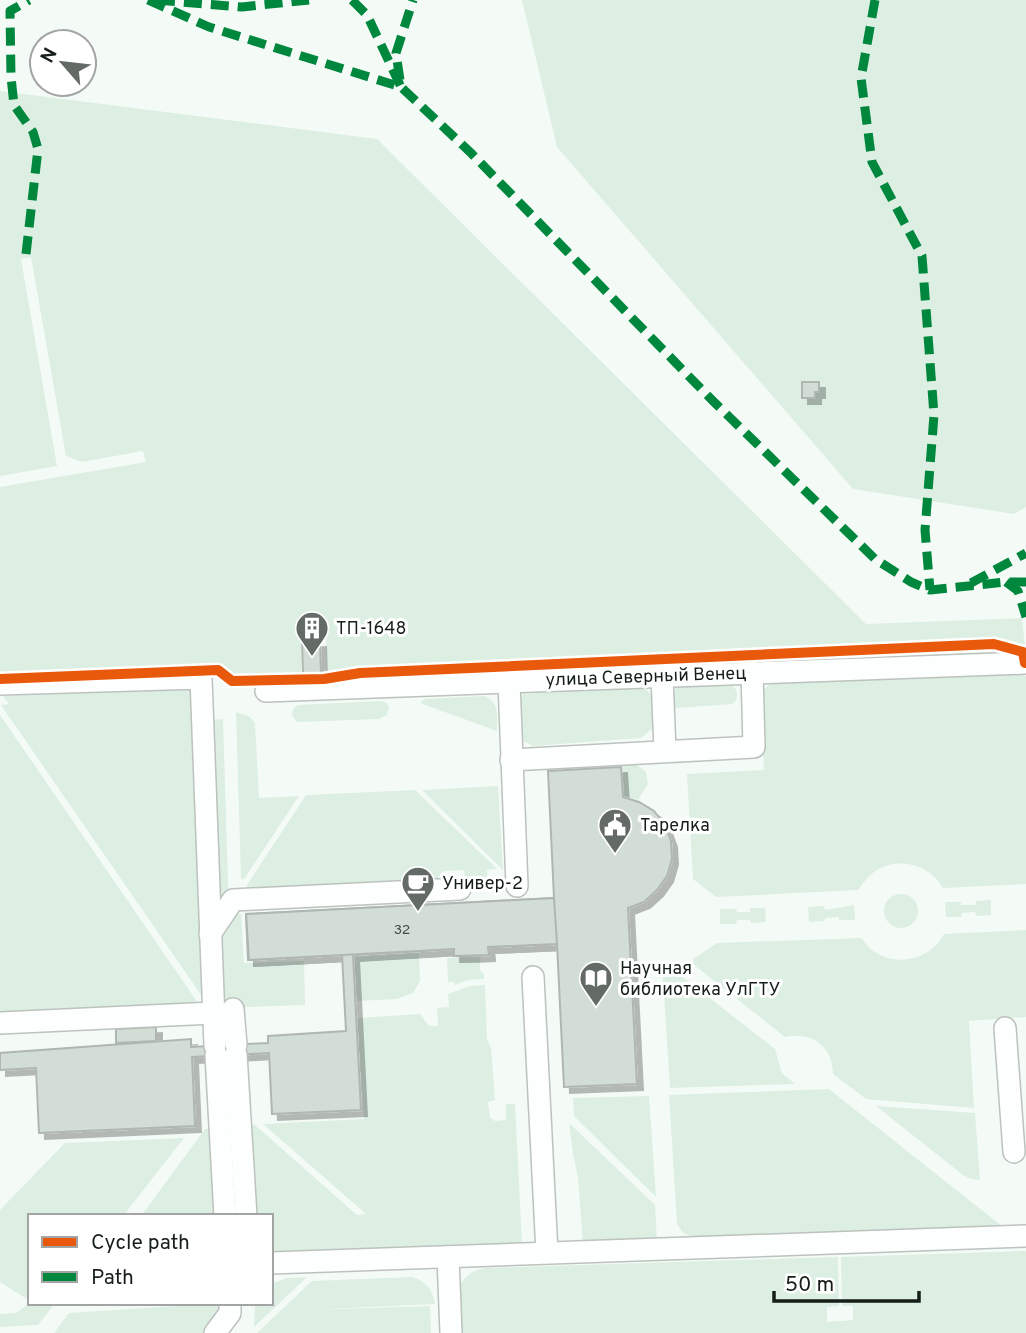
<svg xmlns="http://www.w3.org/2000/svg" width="1026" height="1333" font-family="Overpass,sans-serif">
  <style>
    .green { fill: #dcefe2 }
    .building { fill: #d1ddd5; stroke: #b0b7b2; stroke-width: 2; filter: url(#shadow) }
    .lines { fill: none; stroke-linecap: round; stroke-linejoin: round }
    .minor-casing { stroke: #bcc2be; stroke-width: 24 }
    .minor { stroke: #fdfefe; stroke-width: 21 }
    .quiet { stroke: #00873e; stroke-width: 9; stroke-dasharray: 18 9; stroke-linecap: butt }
    .cycleway-casing { stroke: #fff; stroke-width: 15 }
    .cycleway { stroke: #e8590c; stroke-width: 10 }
    .labels { text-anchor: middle; stroke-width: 6; stroke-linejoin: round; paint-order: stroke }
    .number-label { font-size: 14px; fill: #454e48 }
    .poi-label { font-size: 18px; fill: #161e19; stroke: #fff; text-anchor: start }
    .street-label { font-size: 18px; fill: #161e19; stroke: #fff }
  </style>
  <defs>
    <filter id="shadow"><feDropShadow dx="6" dy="6" stdDeviation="0" flood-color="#0004"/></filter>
  </defs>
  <rect width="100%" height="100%" fill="#f4fbf6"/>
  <g class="green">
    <path d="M 522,0 L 1026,0 L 1026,507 L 1014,514 L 853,489 L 557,147 Z"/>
    <path d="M 0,91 L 377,139 L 866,624 L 1022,618 L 1026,657 L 327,679 L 326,640 L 301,641 L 301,672 L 294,673 L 286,684 L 248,687 L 218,670 L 0,679 L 0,487 L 146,462 L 143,451 L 82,462 L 66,456 L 31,257 L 21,259 L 57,466 L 0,476 Z"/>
    <path d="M 1016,674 L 1026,676 L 1026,884 L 943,888 C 931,867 904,857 881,868 C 871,872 864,882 858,890 L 716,897 L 693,879 L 687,774 L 764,770 L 760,697 L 767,686 L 777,682 Z"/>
    <path d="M 726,684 C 737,686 741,695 733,704 L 677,708 L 673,706 L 672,692 L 676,688 Z"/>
    <path d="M 637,687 L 647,690 L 653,697 L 654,727 L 641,738 L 533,746 L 521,740 L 516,707 L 523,694 Z"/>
    <path d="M 192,690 L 208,1005 L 1,705 L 9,704 L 3,696 Z"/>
    <path d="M 484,696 C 500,702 497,717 497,731 L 420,703 L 424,699 Z"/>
    <path d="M 380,701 L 387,703 L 389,707 L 387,715 L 379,719 L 299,722 L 296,721 L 292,715 L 293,709 L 298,705 Z"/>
    <path d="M 236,712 L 249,716 L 255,723 L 259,798 L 299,796 L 244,879 L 241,879 Z"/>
    <path d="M 0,715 L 202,1009 L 0,1015 Z"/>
    <path d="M 223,719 L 229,914 L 241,914 L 244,963 L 304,961 L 305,1005 L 220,1008 L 210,720 Z"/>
    <path d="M 616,758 L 637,765 L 646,772 L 648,784 L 638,800 L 623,796 L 621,767 L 565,770 L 564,761 Z"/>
    <path d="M 498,786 L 503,870 L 422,790 Z"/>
    <path d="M 415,790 L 497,869 L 487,870 L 488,884 L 466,885 L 464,870 L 443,871 L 435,884 L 248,895 L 247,885 L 306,795 Z"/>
    <circle cx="901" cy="911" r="17"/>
    <path d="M 991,900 L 991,915 L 976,916 L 975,912 L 962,913 L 961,917 L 946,917 L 945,902 L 961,902 L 961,905 L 975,905 L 976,901 Z"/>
    <path d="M 854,905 L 855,920 L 839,920 L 839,917 L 825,918 L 825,921 L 809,922 L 808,907 L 824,906 L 825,910 Z"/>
    <path d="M 750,908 L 765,908 L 766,922 L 751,923 L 750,920 L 737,920 L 736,924 L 720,924 L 720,909 L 736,909 L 737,912 L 750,912 Z"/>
    <path d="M 1026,930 L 1026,1017 L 969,1021 L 974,1108 L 866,1099 L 833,1074 C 833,1046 811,1031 785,1037 L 693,964 L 693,959 L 717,943 L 861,938 C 865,942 868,947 872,950 C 895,968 931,960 944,934 Z"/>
    <path d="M 419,953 L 420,981 L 413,993 L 397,999 L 357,1001 L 354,957 Z"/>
    <path d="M 480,956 L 480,971 L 484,974 L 484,979 L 468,980 L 455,985 L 454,982 L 448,982 L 447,958 Z"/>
    <path d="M 662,964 L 666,964 L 775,1049 L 782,1073 L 795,1084 L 670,1088 Z"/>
    <path d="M 485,985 L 487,1039 L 491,1048 L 495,1100 L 488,1102 L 490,1118 L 495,1121 L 506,1120 L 506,1104 L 515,1104 L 522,1243 L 271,1253 L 271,1216 L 253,1216 L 248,1125 L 255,1125 L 357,1215 L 366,1214 L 263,1124 L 364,1119 L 357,1018 L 420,1014 L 429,1026 L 438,1026 L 437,1008 L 449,1007 L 448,994 L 470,986 Z"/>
    <path d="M 829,1089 L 1003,1227 L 693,1237 L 683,1233 L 677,1224 L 669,1095 Z"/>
    <path d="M 649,1096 L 656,1197 L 574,1116 L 573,1098 Z"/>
    <path d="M 876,1106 L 975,1113 L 980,1180 L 971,1179 L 963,1175 Z"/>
    <path d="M 569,1123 L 655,1205 L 657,1241 L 583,1243 L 578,1178 L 573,1154 Z"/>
    <path d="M 213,1128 L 218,1216 L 141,1216 L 205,1129 Z"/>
    <path d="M 184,1138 L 123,1216 L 30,1216 L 30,1301 L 0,1282 L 0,1210 L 65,1143 Z"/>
    <path d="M 1026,1251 L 1026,1333 L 459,1333 C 458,1305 450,1275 485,1268 L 838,1257 L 839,1306 L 827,1307 L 827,1322 L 853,1320 L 853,1306 L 842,1306 L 841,1257 Z"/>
    <path d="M 307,1277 L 254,1327 L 255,1303 L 271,1303 L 271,1284 L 287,1278 Z"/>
    <path d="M 412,1277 C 426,1281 433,1290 435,1304 L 307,1310 L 430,1306 L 431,1333 L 257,1333 L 312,1281 Z"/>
    <path d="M 30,1303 L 55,1303 L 38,1325 L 0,1327 L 0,1314 L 16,1313 Z"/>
    <path d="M 222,1303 L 222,1312 L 208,1333 L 54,1333 L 69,1313 Z"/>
  </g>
  <g class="building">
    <path d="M 802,382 L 819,382 L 819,392 L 815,392 L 815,398 L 802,398 Z"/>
    <path d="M 320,641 L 321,674 L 303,675 L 302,642 Z"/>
    <path d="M 621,767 L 623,797 L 639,802 L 654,811 L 665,825 L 671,841 L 672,859 L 667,876 L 657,890 L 644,902 L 628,908 L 637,1084 L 564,1087 L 557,944 L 488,947 L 489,955 L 454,956 L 454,949 L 353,955 L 361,1110 L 272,1114 L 269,1053 L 192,1057 L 195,1126 L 39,1133 L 36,1068 L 0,1070 L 0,1053 L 191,1039 L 191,1047 L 268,1043 L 268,1036 L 346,1031 L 342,955 L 248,960 L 246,914 L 554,898 L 548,771 Z"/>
    <path d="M 554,898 L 557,944 L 488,947 L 489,955 L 454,956 L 454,949 L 249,960 L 246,914 Z"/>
    <path d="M 156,1027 L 156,1041 L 116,1043 L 116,1029 Z"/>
  </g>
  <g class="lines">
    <defs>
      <g id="minor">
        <path d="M 662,676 L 665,751"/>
        <path d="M 509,682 L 517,886"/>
        <path d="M 0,684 L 201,678 L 215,1046"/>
        <path d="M 266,691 L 1026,663"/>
        <path d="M 511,760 L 754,747 L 752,672"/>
        <path d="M 210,934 L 233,900 L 460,889"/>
        <path d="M 533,977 L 547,1253"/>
        <path d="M 233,1009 L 236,1045"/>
        <path d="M 0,1023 L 213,1013"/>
        <path d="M 1005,1028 L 1014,1152"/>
        <path d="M 236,1054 L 246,1216"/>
        <path d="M 216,1055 L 225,1216"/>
        <path d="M 448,1257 L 451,1333"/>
        <path d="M 271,1263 L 1026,1236"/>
        <path d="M 215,1333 L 230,1313 L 230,1303"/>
      </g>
    </defs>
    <use href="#minor" class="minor-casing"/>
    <use href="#minor" class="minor"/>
    <g class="quiet">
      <path d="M 148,0 L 209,27 L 401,87 L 471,153 L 714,402 L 875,559 L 911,582 L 930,590 L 1006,582 L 1026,582"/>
      <path d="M 157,0 L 242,7 L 309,0"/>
      <path d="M 352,0 L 367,15 L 401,87 L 396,53 L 413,0"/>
      <path d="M 875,0 L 861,78 L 872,162 L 922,256 L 934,415 L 925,530 L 930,590"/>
      <path d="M 26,254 L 38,149 L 33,132 L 14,105 L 11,77 L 10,11 L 29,0"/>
      <path d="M 1006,582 L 1018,591 L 1026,617"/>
      <path d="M 971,583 L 1026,553"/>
    </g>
    <defs>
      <path id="cycleway" d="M 0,679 L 218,670 L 232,681 L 324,679 L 360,673 L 994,644 L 1023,652 L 1025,663"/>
    </defs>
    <use href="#cycleway" class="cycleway-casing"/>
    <use href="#cycleway" class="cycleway"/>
  </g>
  <defs>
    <symbol id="building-pin" viewBox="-11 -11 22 30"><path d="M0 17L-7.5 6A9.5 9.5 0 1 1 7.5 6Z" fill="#646b66" stroke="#fff"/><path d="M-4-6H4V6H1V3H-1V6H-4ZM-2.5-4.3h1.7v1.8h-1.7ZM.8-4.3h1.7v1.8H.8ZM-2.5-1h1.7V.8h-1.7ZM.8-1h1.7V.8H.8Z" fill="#fff"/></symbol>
    <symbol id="civic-pin" viewBox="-11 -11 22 30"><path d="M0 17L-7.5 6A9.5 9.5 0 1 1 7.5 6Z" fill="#646b66" stroke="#fff"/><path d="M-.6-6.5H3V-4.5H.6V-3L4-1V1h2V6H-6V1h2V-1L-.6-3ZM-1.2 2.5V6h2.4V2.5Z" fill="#fff"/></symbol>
    <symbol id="cafe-pin" viewBox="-11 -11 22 30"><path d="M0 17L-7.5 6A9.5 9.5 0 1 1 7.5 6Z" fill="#646b66" stroke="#fff"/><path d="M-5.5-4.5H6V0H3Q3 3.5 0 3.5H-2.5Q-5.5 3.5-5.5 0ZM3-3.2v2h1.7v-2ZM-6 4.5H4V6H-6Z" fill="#fff"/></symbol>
    <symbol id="library-pin" viewBox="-11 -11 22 30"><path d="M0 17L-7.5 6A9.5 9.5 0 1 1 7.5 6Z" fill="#646b66" stroke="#fff"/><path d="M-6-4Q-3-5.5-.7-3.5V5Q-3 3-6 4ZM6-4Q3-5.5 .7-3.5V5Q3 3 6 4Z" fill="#fff"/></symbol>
  </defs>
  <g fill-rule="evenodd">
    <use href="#building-pin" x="293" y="609" width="38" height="52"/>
    <use href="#civic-pin" x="596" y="806" width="38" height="52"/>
    <use href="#cafe-pin" x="399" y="864" width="38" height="52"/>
    <use href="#library-pin" x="577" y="959" width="38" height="52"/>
  </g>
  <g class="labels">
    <g class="number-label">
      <text x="402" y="934">32</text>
    </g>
    <g class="poi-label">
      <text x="336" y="634">ТП-1648</text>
      <text x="640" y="831">Тарелка</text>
      <text x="442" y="889">Универ-2</text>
      <text x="620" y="974">Научная<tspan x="620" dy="21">библиотека УлГТУ</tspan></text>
    </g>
    <g class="street-label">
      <text transform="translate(646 676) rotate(-2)" y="6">улица Северный Венец</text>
    </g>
  </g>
  <rect x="28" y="1214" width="245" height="91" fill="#ffffff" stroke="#a2a5a3" stroke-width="2"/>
  <rect x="42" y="1237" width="35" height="10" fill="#e8590c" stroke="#a2a5a3" stroke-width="2"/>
  <text x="91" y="1249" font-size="21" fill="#161e19">Cycle path</text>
  <rect x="42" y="1272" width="35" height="10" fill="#00873e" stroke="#a2a5a3" stroke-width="2"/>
  <text x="91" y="1284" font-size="21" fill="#161e19">Path</text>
  <g transform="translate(63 63) rotate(298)"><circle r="33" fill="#ffffff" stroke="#a2a5a3" stroke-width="2"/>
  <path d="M0-5L12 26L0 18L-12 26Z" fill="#646b66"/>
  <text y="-10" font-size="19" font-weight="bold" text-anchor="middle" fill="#161e19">N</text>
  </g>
  <path d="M774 1291v10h145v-10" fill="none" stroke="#161e19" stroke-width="3.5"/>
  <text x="785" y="1291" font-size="21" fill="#161e19" stroke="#ffffff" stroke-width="5" paint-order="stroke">50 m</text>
</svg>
